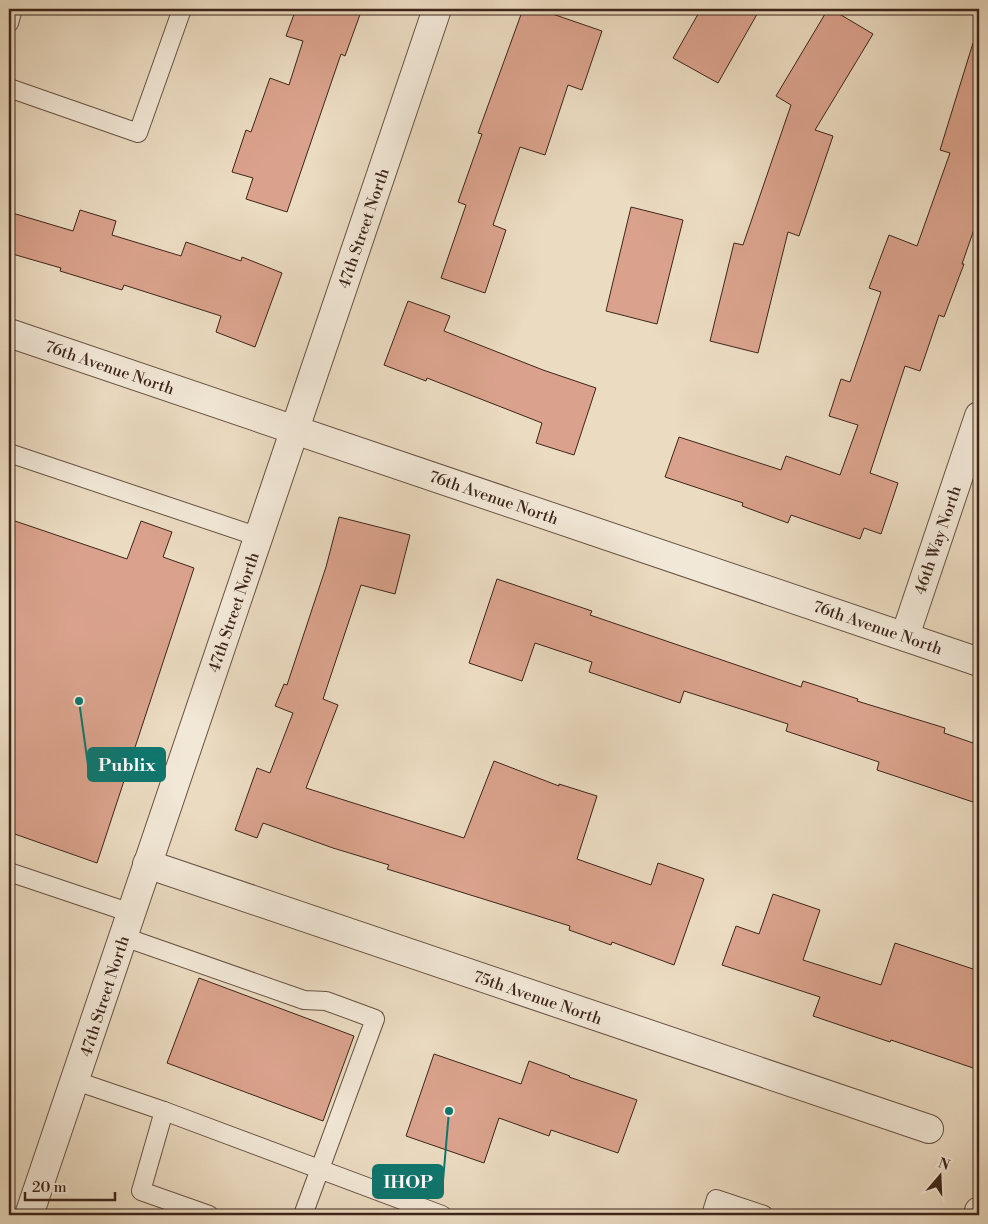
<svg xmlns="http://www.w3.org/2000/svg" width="988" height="1224" font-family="'Libre Bodoni',serif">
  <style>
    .building { fill: #daa28c; stroke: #3d2519 }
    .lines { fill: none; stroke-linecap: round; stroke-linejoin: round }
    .service-casing { stroke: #685243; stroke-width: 20 }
    .minor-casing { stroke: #685243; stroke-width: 30 }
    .service { stroke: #f2e8d7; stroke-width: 18 }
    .minor { stroke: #f2e8d7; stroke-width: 28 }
    .labels { text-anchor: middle; stroke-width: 4.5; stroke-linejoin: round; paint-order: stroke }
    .street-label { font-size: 16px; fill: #3d2519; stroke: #f2e8d7 }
    .leader { fill: none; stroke: #0f766e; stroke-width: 2 }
    .callout-dot { fill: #0f766e; stroke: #f2e8d7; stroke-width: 2 }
    .callout { fill: #0f766e; stroke: #0f766e; stroke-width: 2 }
    .callout-label { font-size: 18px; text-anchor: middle; font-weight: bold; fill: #fff }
  </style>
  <rect width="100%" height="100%" fill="#ebdbc1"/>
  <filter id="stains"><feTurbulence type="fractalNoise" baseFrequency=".004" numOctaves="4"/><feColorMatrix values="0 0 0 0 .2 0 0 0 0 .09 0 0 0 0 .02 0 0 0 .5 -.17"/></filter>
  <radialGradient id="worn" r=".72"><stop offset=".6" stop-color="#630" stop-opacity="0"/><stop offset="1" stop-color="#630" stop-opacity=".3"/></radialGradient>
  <g class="building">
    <path d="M 296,9 L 362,9 L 345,56 L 341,54 L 287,212 L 246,199 L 253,178 L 232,172 L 246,130 L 251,132 L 270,78 L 289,85 L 303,41 L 286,36 Z"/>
    <path d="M 523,9 L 538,9 L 602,31 L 582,90 L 568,85 L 545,155 L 520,147 L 493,225 L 506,230 L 485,293 L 441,278 L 466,205 L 458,202 L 482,134 L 478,133 Z"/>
    <path d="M 701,9 L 760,9 L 718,83 L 673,58 Z"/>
    <path d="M 828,9 L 831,9 L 873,34 L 815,130 L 833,136 L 799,236 L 788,232 L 758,353 L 710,341 L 734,243 L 743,245 L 791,105 L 776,96 Z"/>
    <path d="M 973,43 L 979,43 L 979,215 L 962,264 L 964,264 L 944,317 L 939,315 L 920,371 L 905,366 L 870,473 L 898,483 L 881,534 L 864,528 L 860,539 L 791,515 L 788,523 L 742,506 L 743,503 L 665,477 L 679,437 L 781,470 L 786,456 L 840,475 L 858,425 L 829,416 L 841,379 L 850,382 L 881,292 L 869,288 L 889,235 L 917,246 L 950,153 L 940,150 Z"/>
    <path d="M 631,207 L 683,220 L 657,324 L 606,311 Z"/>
    <path d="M 80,210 L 116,221 L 112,235 L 181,256 L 186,242 L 241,261 L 242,257 L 282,273 L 255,347 L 216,332 L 221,316 L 124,285 L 122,290 L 60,271 L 61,268 L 9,253 L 9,212 L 73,231 Z"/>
    <path d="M 408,301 L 450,316 L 444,331 L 543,370 L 596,388 L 574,455 L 536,443 L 542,423 L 427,378 L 426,381 L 384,365 Z"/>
    <path d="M 339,517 L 410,535 L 395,594 L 361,585 L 323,699 L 338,705 L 306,788 L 464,838 L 494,761 L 559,786 L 559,784 L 597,796 L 577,859 L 651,885 L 658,863 L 704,879 L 674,965 L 612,942 L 611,945 L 569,930 L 570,926 L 387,869 L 389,865 L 333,848 L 263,823 L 257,838 L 235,830 L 257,768 L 270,773 L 293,713 L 275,706 L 284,684 L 287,685 L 326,567 Z"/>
    <path d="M 9,519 L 127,559 L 141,521 L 172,532 L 163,557 L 194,568 L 97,863 L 9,832 Z"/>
    <path d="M 497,579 L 592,611 L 590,615 L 801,687 L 803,681 L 858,699 L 857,701 L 945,728 L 944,733 L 979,745 L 979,804 L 877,770 L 879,762 L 786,731 L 788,724 L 684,691 L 680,703 L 589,672 L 592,662 L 535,643 L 522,681 L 469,663 Z"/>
    <path d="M 773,894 L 820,910 L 803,960 L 881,985 L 895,943 L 979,971 L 979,1070 L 891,1040 L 890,1042 L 813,1016 L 820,997 L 722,965 L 736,926 L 759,934 Z"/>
    <path d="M 199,978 L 354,1036 L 323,1121 L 167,1063 Z"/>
    <path d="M 434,1054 L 521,1084 L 529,1061 L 570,1076 L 569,1077 L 637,1100 L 618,1153 L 551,1130 L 549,1136 L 499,1118 L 484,1163 L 406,1136 Z"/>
  </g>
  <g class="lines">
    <defs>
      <g id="service">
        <path d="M 9,23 L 13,9"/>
        <path d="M 9,88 L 138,133 L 182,9"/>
        <path d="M 9,453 L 259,537"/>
        <path d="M 9,872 L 131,913"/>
        <path d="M 124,937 L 304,1000 L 326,1001 L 375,1019 L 303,1215"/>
        <path d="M 76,1081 L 164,1111 L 442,1215"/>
        <path d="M 164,1111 L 141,1191 L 209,1215"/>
        <path d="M 711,1215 L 716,1199 L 764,1215"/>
      </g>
      <g id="minor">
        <path d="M 9,333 L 979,662"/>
        <path d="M 905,636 L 979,416"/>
        <path d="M 147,864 L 929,1129"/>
        <path d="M 29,1215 L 437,9"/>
        <path d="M 978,1215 L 979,1211"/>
      </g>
    </defs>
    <use href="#service" class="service-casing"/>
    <use href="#minor" class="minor-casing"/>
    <use href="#service" class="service"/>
    <use href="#minor" class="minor"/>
  </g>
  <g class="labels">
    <g class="street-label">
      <text transform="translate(363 228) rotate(-71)" y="6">47th Street North</text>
      <text transform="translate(110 367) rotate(19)" y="6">76th Avenue North</text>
      <text transform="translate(494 497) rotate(19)" y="6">76th Avenue North</text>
      <text transform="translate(937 540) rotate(-71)" y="6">46th Way North</text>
      <text transform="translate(233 612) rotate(-71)" y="6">47th Street North</text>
      <text transform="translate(878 627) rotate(19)" y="6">76th Avenue North</text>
      <text transform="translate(104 996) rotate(-72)" y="6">47th Street North</text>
      <text transform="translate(538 997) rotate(19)" y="6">75th Avenue North</text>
    </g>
  </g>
  <path class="leader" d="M79 701L88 765M449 1111L443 1181"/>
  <g class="callout-dot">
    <circle cx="79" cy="701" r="5"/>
    <circle cx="449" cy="1111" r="5"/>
  </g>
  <g class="callout">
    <rect x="88" y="748" width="77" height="33" rx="5"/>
    <rect x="373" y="1165" width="70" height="33" rx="5"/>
  </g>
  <g class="callout-label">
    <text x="127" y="771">Publix</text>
    <text x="408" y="1188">IHOP</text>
  </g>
  <rect width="988" height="1224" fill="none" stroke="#ebdbc1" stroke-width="30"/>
  <rect x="10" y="10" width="968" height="1204" fill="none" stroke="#3d2519" stroke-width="2.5"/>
  <rect x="15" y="15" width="958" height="1194" fill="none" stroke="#3d2519"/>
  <g transform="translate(940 1176) rotate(19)" stroke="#f2e8d7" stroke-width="4" paint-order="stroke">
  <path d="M0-4L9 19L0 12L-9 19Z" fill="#3d2519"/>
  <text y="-8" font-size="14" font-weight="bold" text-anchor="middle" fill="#3d2519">N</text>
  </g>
  <path d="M25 1192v8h90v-8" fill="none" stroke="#3d2519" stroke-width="2.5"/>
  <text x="32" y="1192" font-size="15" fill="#3d2519" stroke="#f2e8d7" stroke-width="4" paint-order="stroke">20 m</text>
  <rect width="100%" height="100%" filter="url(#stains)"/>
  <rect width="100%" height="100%" fill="url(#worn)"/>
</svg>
